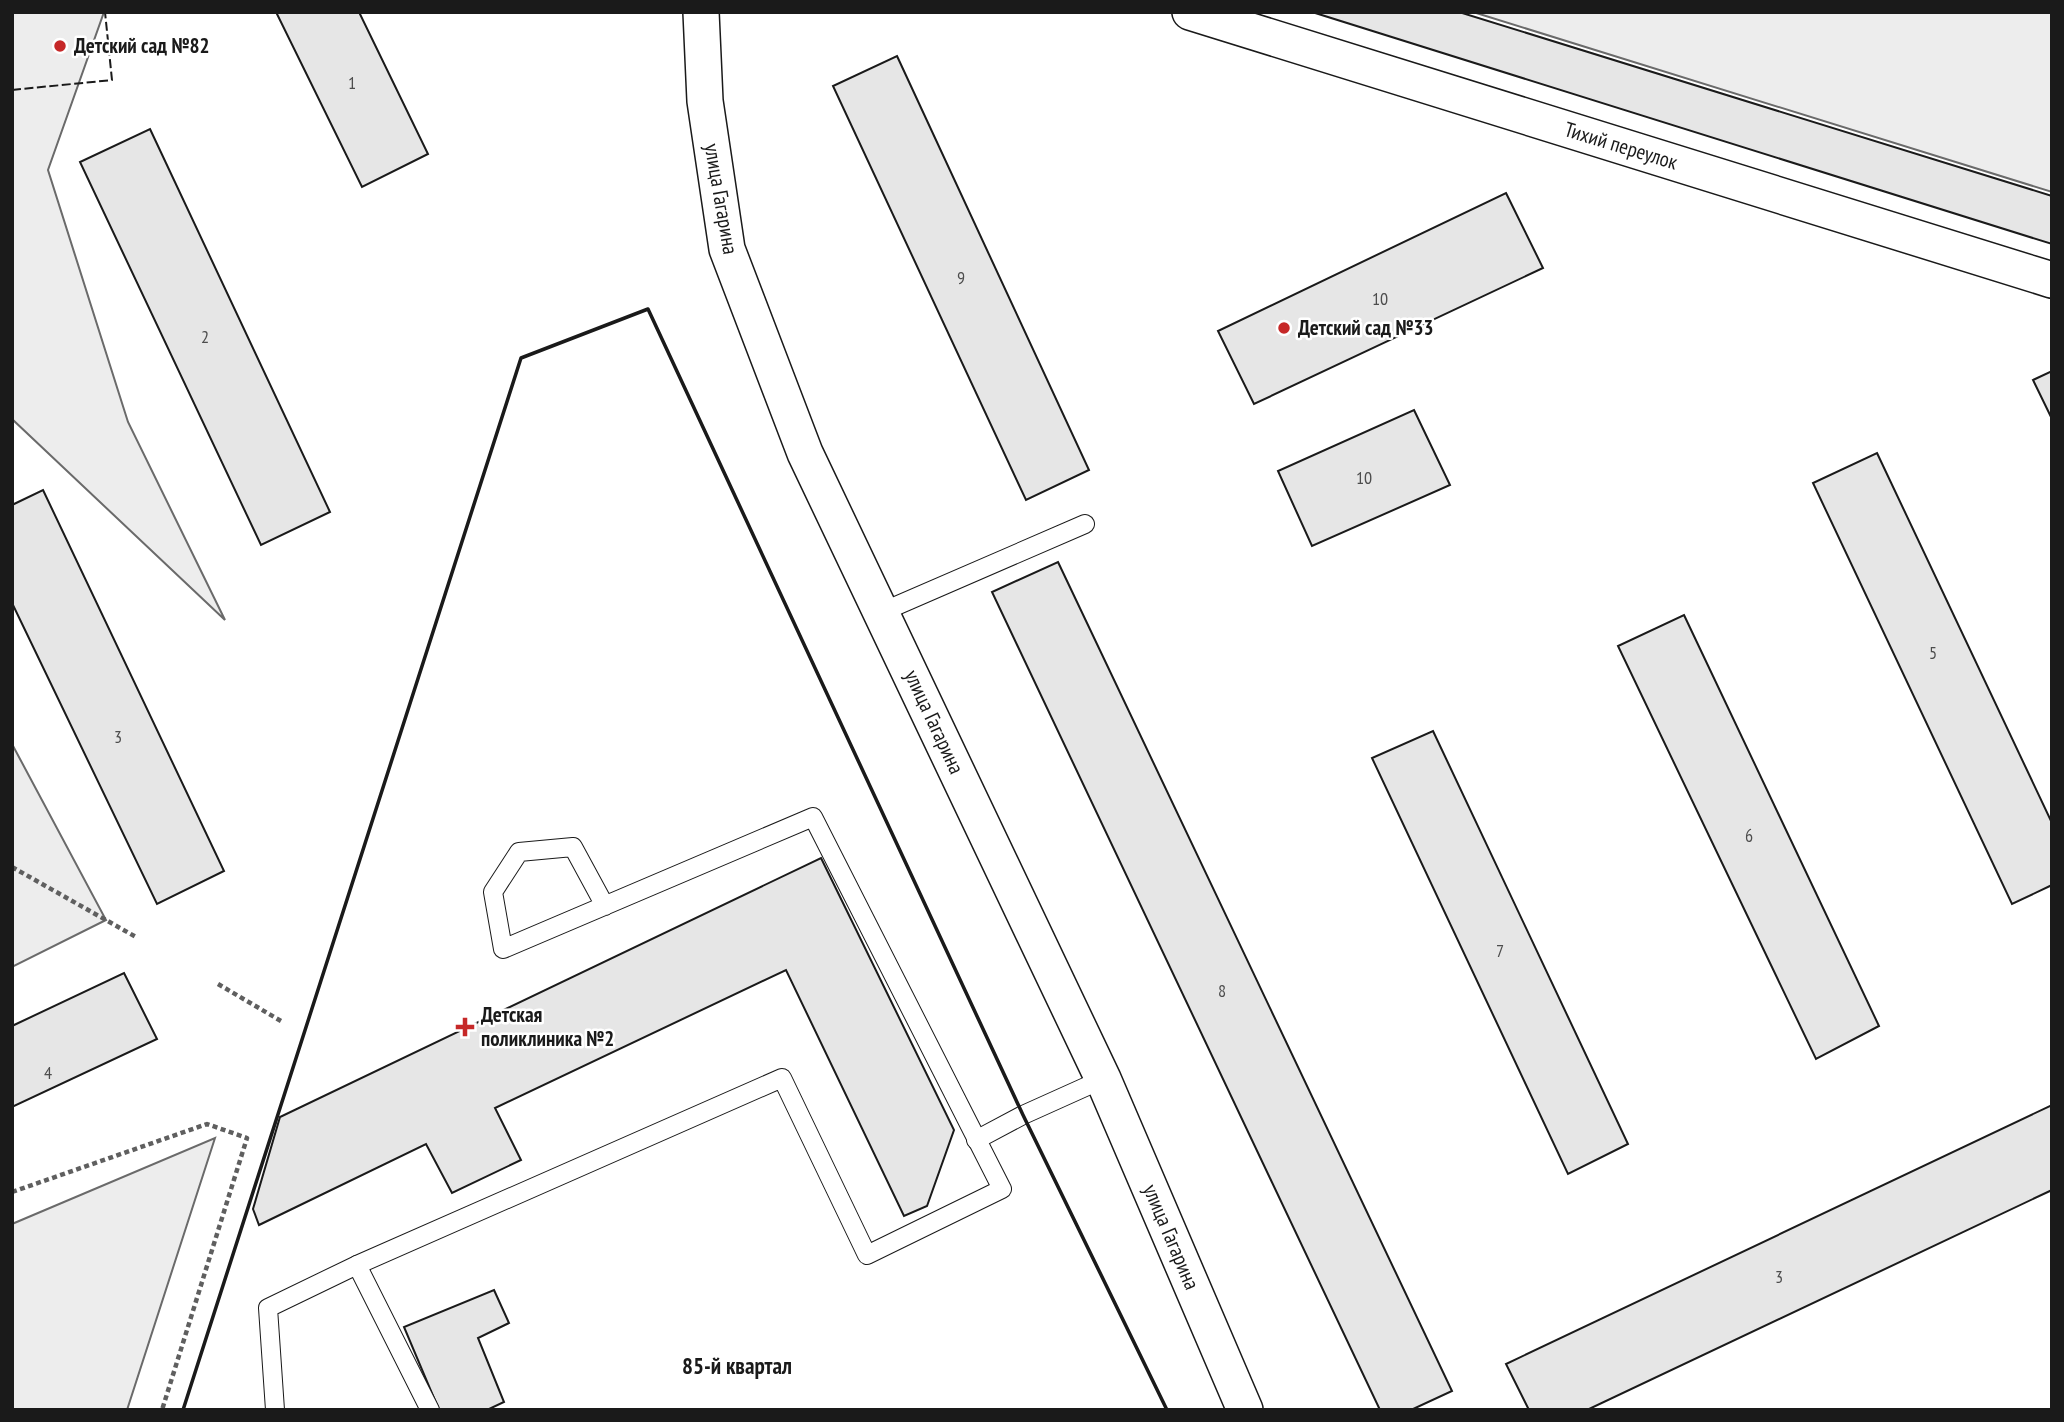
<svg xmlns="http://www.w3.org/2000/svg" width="2064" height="1422" font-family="'PT Sans Narrow',sans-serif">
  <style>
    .built { fill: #ededed; stroke: #6a6a6a; stroke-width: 2 }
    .building { fill: #e6e6e6; stroke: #1a1a1a; stroke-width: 2 }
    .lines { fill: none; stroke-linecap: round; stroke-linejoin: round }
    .service-casing { stroke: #1a1a1a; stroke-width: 20 }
    .minor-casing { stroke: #1a1a1a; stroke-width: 38 }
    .path { stroke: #5f5f5f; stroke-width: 4.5; stroke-dasharray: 5 3.5; stroke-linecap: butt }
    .service { stroke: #fff; stroke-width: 18 }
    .minor { stroke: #fff; stroke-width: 35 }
    .fence { stroke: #1a1a1a; stroke-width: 2; stroke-dasharray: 9 3.5; stroke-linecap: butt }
    .wall { stroke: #1a1a1a; stroke-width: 3.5 }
    .poi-dot { fill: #c62828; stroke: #fff; stroke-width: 2.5 }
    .labels { text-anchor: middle; stroke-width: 5; stroke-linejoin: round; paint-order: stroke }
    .number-label { font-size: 18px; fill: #4d4d4d }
    .poi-label { font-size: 21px; font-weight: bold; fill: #1a1a1a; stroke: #fff; text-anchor: start }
    .street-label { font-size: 21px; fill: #1a1a1a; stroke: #fff }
    .neighbourhood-label { font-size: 23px; font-weight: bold; fill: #1a1a1a; stroke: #fff }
  </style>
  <rect width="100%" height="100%" fill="#fff"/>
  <g class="built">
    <path d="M 12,12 L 104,12 L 48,170 L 128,422 L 225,620 L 12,419 Z"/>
    <path d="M 1473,12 L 2052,12 L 2052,192 Z"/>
    <path d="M 12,744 L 106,920 L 12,967 Z"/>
    <path d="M 215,1138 L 127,1410 L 12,1410 L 12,1224 Z"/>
  </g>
  <g class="building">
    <path d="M 276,12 L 359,12 L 428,154 L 362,187 Z"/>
    <path d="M 1312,12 L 1459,12 L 2052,196 L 2052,244 Z"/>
    <path d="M 897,56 L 1089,470 L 1026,500 L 833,86 Z"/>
    <path d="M 150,129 L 330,512 L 261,545 L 80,162 Z"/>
    <path d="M 1506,193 L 1543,268 L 1254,404 L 1218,331 Z"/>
    <path d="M 2052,371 L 2052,419 L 2033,380 Z"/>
    <path d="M 1414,410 L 1450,485 L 1312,546 L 1278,471 Z"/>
    <path d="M 1877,453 L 2052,823 L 2052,885 L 2012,904 L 1813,483 Z"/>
    <path d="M 43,490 L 224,871 L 157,904 L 12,603 L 12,505 Z"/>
    <path d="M 1058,562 L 1452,1391 L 1411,1410 L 1380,1410 L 992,592 Z"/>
    <path d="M 1684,615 L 1879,1026 L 1816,1059 L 1618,646 Z"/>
    <path d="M 1433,731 L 1628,1144 L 1568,1174 L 1372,758 Z"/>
    <path d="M 821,858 L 954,1130 L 927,1206 L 904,1216 L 786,970 L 495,1108 L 521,1160 L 452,1193 L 426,1144 L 259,1225 L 253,1209 L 280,1117 Z"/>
    <path d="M 124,973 L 157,1039 L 12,1107 L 12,1026 Z"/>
    <path d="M 2052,1105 L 2052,1190 L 1587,1410 L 1529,1410 L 1506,1364 Z"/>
    <path d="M 494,1290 L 509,1323 L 478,1338 L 504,1402 L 487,1410 L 439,1410 L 404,1327 Z"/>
  </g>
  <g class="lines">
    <defs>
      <g id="service">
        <path d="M 882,612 L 1085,524"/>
        <path d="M 976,1140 L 1023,1115 L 1103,1079"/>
        <path d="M 357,1265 L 430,1410"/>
        <path d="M 275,1410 L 268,1308 L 357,1265 L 782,1078 L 867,1255 L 1002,1189 L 813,817 L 503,949 L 493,892 L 519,852 L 573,847 L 605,906"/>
      </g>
      <g id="minor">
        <path d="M 701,12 L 705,101 L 727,249 L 805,453 L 1103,1079 L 1245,1410"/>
        <path d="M 1190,12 L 2052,280"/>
      </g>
    </defs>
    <use href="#service" class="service-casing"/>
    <use href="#minor" class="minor-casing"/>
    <g class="path">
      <path d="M 12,867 L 136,937"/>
      <path d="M 218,984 L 281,1021"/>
      <path d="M 12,1192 L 207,1124 L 247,1138 L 162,1410"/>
    </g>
    <use href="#service" class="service"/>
    <use href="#minor" class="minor"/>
    <path class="fence" d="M 12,90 L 112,80 L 105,12"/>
    <path class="wall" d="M 183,1410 L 521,358 L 648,309 L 1023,1115 L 1167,1410"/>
  </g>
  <g class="poi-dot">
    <circle cx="60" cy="46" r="7"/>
    <circle cx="1284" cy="328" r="7"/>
    <path d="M461.5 1016.5h7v7h7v7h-7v7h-7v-7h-7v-7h7z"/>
  </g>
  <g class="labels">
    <g class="number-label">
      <text x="352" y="89">1</text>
      <text x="961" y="284">9</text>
      <text x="1380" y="305">10</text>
      <text x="205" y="343">2</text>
      <text x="1364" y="484">10</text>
      <text x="1933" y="659">5</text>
      <text x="118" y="743">3</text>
      <text x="1749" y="842">6</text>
      <text x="1500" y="957">7</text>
      <text x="1222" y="997">8</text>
      <text x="48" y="1079">4</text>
      <text x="1779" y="1283">3</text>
    </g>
    <g class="poi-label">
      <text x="74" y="53">Детский сад №82</text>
      <text x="1298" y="335">Детский сад №33</text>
      <text x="481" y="1022">Детская<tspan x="481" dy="24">поликлиника №2</tspan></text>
    </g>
    <g class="street-label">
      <text transform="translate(1621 146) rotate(17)" y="7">Тихий переулок</text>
      <text transform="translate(721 199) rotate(80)" y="7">улица Гагарина</text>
      <text transform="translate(934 722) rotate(65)" y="7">улица Гагарина</text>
      <text transform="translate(1171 1237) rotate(67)" y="7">улица Гагарина</text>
    </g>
    <g class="neighbourhood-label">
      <text x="737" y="1374">85-й квартал</text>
    </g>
  </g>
  <rect width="2064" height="1422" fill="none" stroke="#1a1a1a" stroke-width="28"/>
</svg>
